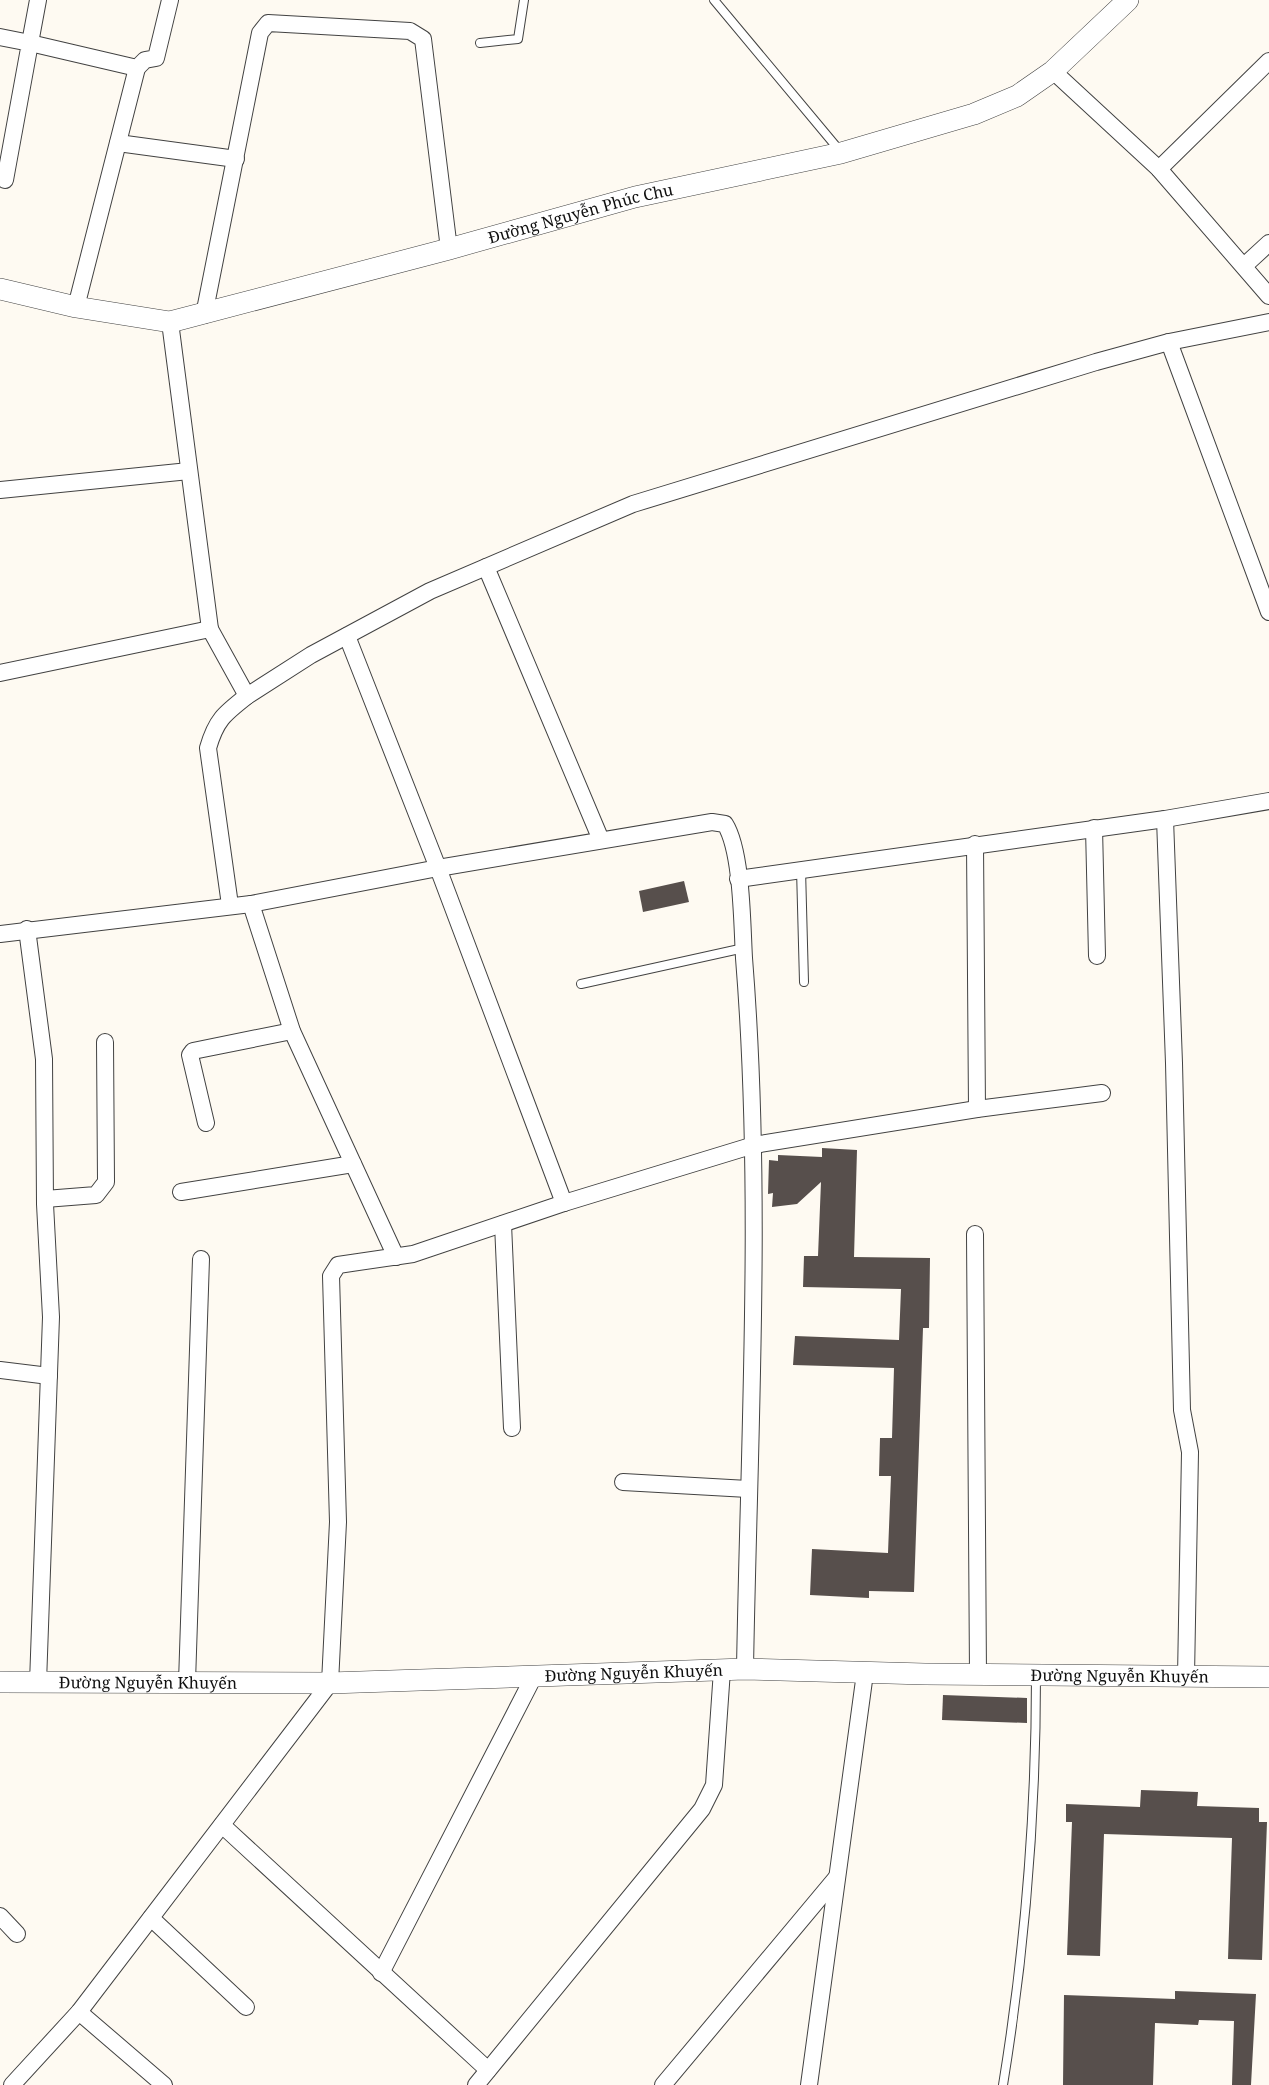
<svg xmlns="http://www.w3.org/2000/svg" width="1269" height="2085" font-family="'Noto Serif',serif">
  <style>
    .building { fill: #574f4c }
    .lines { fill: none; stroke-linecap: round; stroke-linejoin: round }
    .service-casing { stroke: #424242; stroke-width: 10 }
    .minor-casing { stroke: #424242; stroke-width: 18 }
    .tertiary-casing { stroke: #424242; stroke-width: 22 }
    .service { stroke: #fff; stroke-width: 8 }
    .minor { stroke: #fff; stroke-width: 16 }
    .tertiary { stroke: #fff; stroke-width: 21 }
    .labels { text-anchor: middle; stroke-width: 6; stroke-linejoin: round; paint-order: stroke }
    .street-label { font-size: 16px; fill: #0f0f0f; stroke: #fff }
  </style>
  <rect width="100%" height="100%" fill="#fefaf2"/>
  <g class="building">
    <path d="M 684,881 L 689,902 L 643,912 L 639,891 Z"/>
    <path d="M 822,1148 L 857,1150 L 854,1257 L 930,1258 L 929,1328 L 923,1328 L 914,1592 L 869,1591 L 869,1598 L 810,1595 L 812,1549 L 888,1553 L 891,1476 L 879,1476 L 880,1438 L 892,1438 L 894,1368 L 793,1365 L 795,1336 L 899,1340 L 901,1289 L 803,1287 L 804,1256 L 818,1256 L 821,1182 L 797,1204 L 772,1207 L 773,1193 L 768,1194 L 769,1160 L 778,1161 L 778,1155 L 822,1157 Z"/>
    <path d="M 943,1695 L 1027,1698 L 1027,1723 L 942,1720 Z"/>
    <path d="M 1141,1790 L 1198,1792 L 1197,1806 L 1259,1808 L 1259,1822 L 1267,1822 L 1262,1960 L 1228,1959 L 1232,1838 L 1104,1834 L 1100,1956 L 1067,1955 L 1072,1822 L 1066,1822 L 1066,1804 L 1140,1807 Z"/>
    <path d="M 1175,1991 L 1256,1994 L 1251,2085 L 1232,2085 L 1234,2021 L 1199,2020 L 1198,2025 L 1155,2023 L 1153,2085 L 1063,2085 L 1064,1995 L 1175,1999 Z"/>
  </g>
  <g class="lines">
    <defs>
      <g id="service">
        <path d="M 714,0 L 840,151"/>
        <path d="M 480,43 L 518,39 L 524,0"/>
        <path d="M 801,869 L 804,982"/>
        <path d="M 581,984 L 744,948"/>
        <path d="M 1003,2085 C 1025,1950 1036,1813 1036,1676"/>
      </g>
      <g id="minor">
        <path d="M 38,0 L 30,43 L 137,68 L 145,60 L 156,58 L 170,0"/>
        <path d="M 0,37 L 30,43 L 5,180"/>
        <path d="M 1053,71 L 1159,169 L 1269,296"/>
        <path d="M 118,143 L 236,159"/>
        <path d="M 1159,169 L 1269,61"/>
        <path d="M 1244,266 L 1269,243"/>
        <path d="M 76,307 L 137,68"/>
        <path d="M 204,315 L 260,33 L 268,23 L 410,31 L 423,39 L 449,249"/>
        <path d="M 170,322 L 210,629"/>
        <path d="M 1169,342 L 1269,612"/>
        <path d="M 0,490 L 189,471"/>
        <path d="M 486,567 L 601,840"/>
        <path d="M 347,636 L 438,868 L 564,1203"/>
        <path d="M 0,673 L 210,629 L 247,696 L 311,655 L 430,591 L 633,504 L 1096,362 L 1169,342 L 1269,322"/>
        <path d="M 1165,819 L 1174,1063 L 1182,1410 L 1190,1452 L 1186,1677"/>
        <path d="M 1094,828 L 1097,956"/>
        <path d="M 975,844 L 977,1109"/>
        <path d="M 738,879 L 1165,819 L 1269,801"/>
        <path d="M 251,904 L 292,1031 L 396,1257"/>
        <path d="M 230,905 L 208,748 C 216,720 224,714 247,696"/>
        <path d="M 27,929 L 44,1059 L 45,1204 L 51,1317 L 38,1683"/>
        <path d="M 0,934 L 251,904 L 438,868 L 712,822 L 725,824 C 742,851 742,923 744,958 C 763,1195 749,1432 745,1669"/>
        <path d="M 206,1123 L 190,1055 L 193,1051 L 292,1031"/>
        <path d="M 181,1192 L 353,1164"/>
        <path d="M 45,1199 L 96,1195 L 106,1182 L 105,1042"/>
        <path d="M 503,1224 L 512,1428"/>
        <path d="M 975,1234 L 978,1675"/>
        <path d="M 0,1370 L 49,1376"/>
        <path d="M 623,1482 L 748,1489"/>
        <path d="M 187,1682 L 201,1259"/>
        <path d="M 222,1825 L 488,2070"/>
        <path d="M 0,1916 L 17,1934"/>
        <path d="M 151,1918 L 246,2007"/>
        <path d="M 381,1973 L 533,1678"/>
        <path d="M 79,2012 L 164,2085"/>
        <path d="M 12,2085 L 79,2012 L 330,1683 L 338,1522 L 331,1276 L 338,1265 L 413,1254 L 564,1203 L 754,1145 L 977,1109 L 1102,1093"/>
        <path d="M 476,2085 L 702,1809 L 714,1785 L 722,1670"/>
        <path d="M 663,2085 L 837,1877"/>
        <path d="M 809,2085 L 865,1673"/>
      </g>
      <g id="tertiary">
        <path id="s1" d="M 0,289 L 76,307 L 170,322 L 449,249 L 635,197 L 841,153 L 974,114 L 1017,96 L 1053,71 L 1128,0"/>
        <path id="s2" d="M 0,1682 L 330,1683 L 745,1669 L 925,1674 L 1269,1677"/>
      </g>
    </defs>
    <use href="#service" class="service-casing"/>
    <use href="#minor" class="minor-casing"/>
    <use href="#tertiary" class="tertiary-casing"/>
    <use href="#service" class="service"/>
    <use href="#minor" class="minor"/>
    <use href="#tertiary" class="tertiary"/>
  </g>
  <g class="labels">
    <g class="street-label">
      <text dy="6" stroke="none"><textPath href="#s1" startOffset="598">Đường Nguyễn Phúc Chu</textPath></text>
      <text dy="6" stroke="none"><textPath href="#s2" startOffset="634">Đường Nguyễn Khuyến</textPath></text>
      <text dy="6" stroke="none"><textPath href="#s2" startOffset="1120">Đường Nguyễn Khuyến</textPath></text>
      <text dy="6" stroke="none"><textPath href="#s2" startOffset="148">Đường Nguyễn Khuyến</textPath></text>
    </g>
  </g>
</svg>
